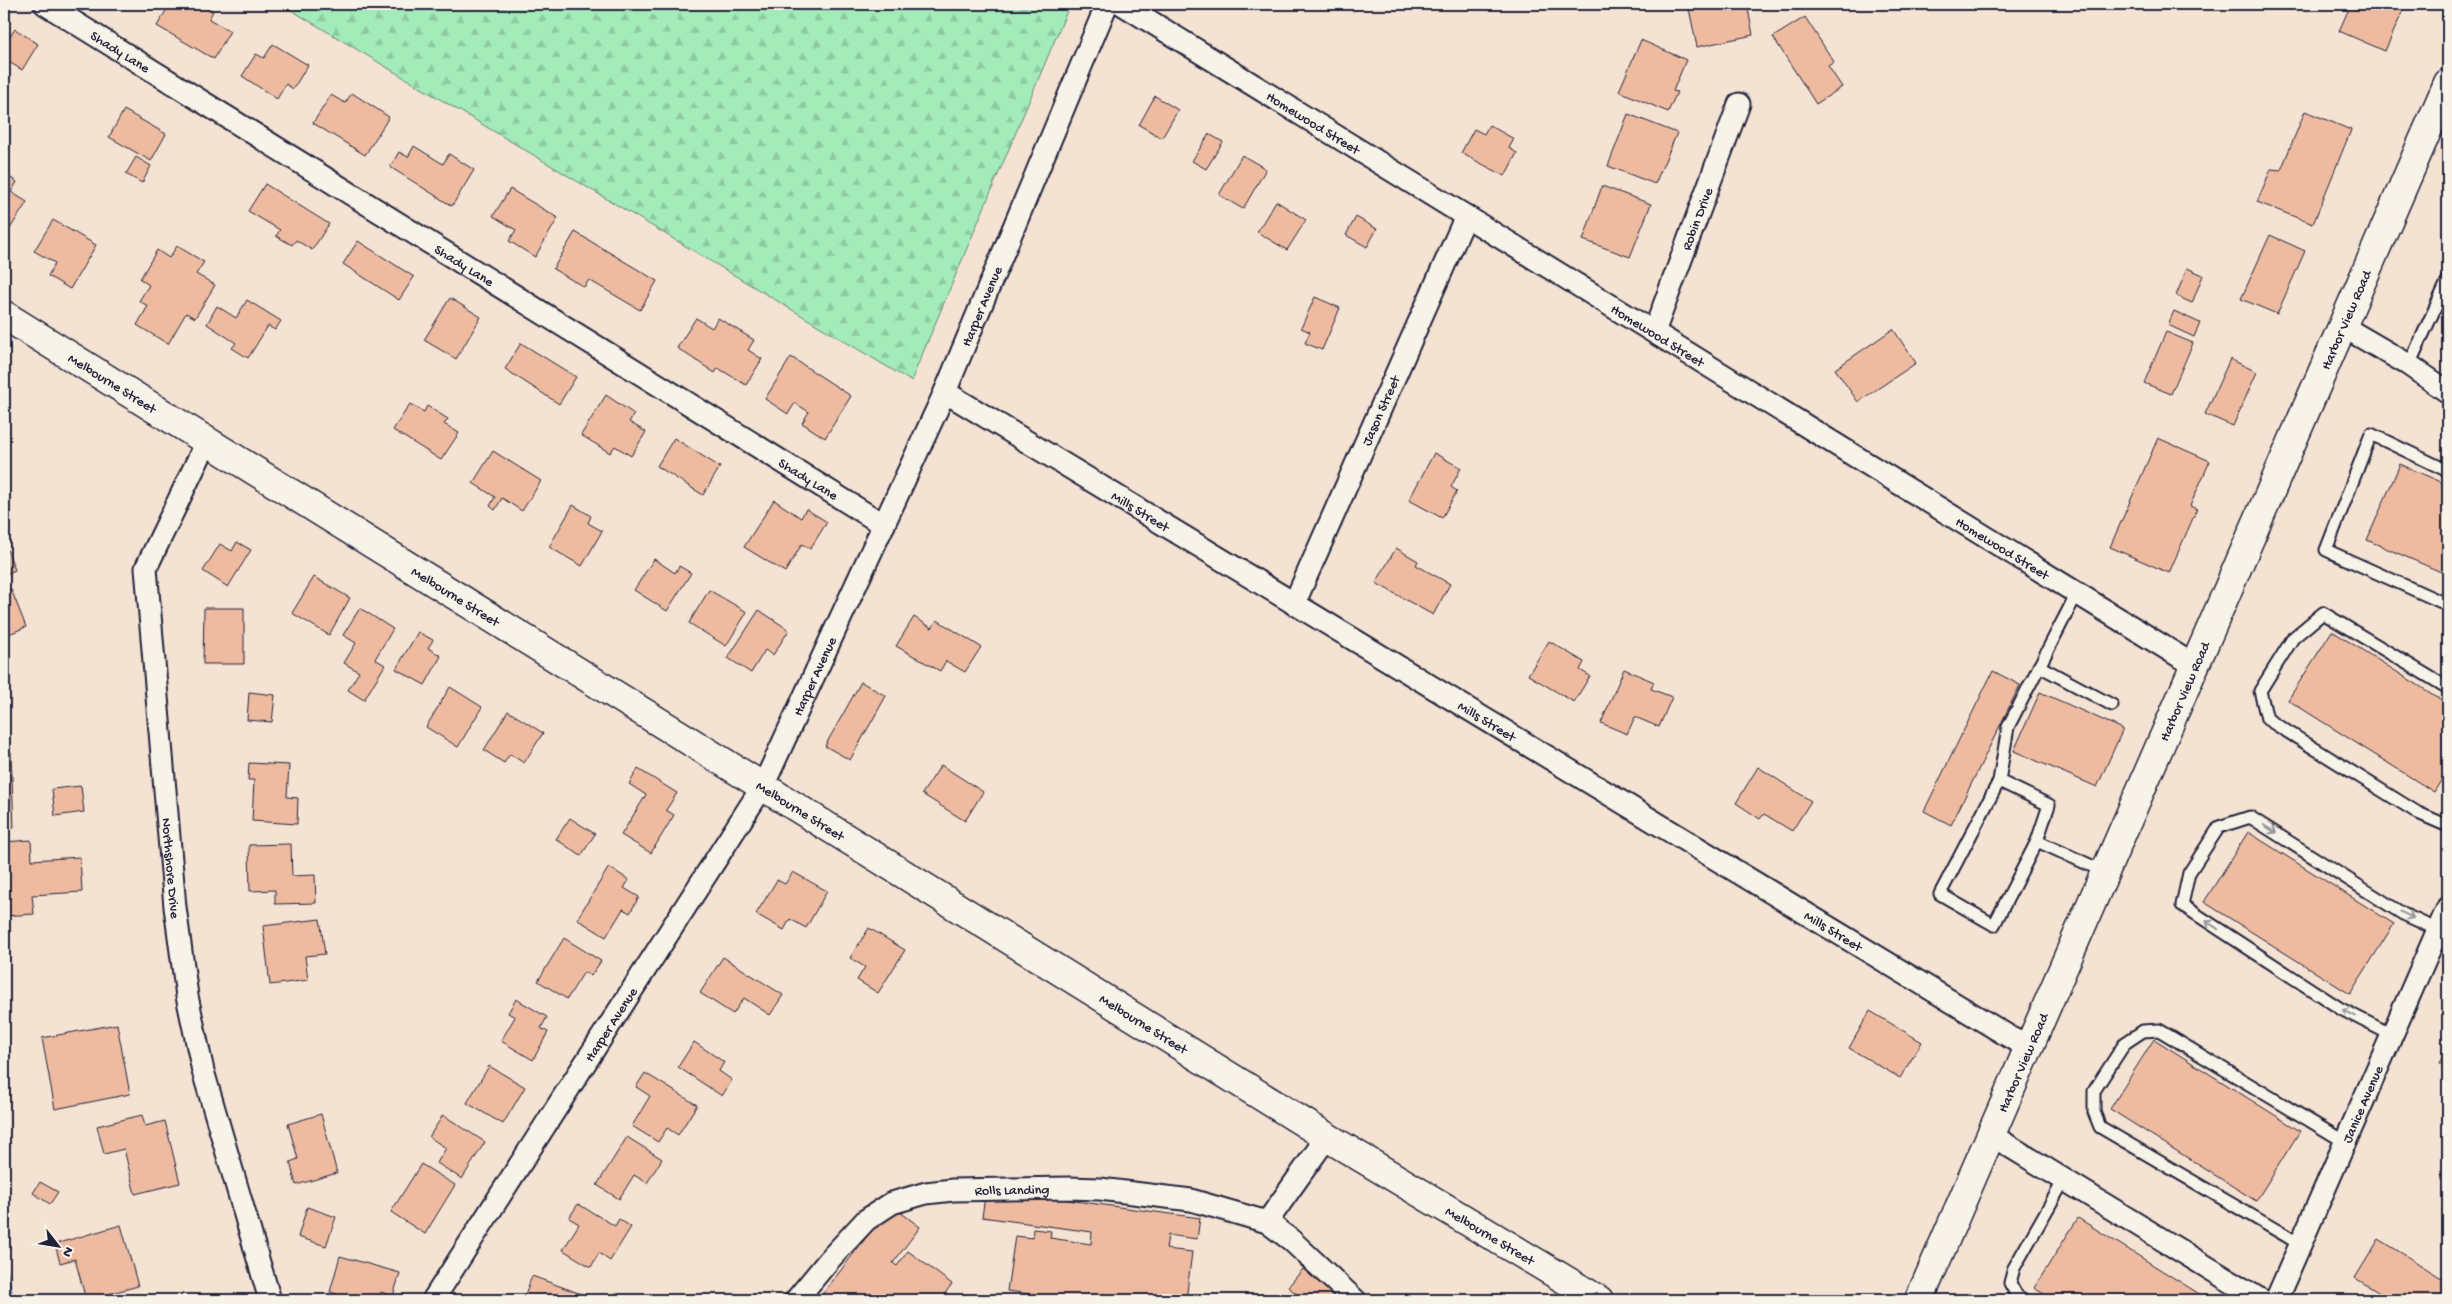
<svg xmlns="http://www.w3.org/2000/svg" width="2452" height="1304" font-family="'Gochi Hand',sans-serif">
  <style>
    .forest { fill: url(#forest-firs); stroke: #62867a }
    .water { fill: url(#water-rules); stroke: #6183a4 }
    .building { fill: #eebba0; stroke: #22223b }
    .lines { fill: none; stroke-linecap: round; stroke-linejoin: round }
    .lane-casing { stroke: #22223b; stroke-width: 15 }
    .street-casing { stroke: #22223b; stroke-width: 25 }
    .secondary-casing { stroke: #22223b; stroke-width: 31 }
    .lane { stroke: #f7f3e8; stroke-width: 11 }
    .street { stroke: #f7f3e8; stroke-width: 21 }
    .secondary { stroke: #f7f3e8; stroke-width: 28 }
    .oneway { stroke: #97959a }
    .labels { text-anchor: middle; stroke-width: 4; stroke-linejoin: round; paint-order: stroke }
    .street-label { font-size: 14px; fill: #22223b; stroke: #f7f3e8 }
  </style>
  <defs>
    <pattern id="forest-firs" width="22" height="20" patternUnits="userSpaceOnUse" patternTransform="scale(1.25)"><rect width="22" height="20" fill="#a3ebb9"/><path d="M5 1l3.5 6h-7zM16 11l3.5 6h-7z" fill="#8cc9a0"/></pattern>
    <pattern id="water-rules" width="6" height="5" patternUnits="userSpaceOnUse" patternTransform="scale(1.25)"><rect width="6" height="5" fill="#8bc3ea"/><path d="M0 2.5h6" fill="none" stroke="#78a7ca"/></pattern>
  </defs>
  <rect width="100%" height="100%" fill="#f4e2d2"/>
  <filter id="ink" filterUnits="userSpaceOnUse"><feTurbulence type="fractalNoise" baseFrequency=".02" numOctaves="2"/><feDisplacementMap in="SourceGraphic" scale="10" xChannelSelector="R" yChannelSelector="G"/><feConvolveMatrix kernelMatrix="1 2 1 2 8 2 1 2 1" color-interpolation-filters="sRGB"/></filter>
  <g filter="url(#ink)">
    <path class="forest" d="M 281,4 L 1070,4 L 911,381 Z"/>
    <path class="water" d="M 4,1257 L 14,1300 L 4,1300 Z"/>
    <g class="building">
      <path d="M 170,4 L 184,4 L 194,10 L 197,4 L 201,4 L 213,11 L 209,19 L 230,31 L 214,59 L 157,26 Z"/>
      <path d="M 1688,4 L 1747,4 L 1753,35 L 1697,47 Z"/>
      <path d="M 2351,4 L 2405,6 L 2385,51 L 2339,31 Z"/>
      <path d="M 1805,17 L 1834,62 L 1828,66 L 1842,87 L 1816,104 L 1773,37 Z"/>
      <path d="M 15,29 L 38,44 L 22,70 L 4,59 L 4,46 Z"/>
      <path d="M 1641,40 L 1686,60 L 1673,91 L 1677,92 L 1668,112 L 1619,91 Z"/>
      <path d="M 273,44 L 308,65 L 293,89 L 286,84 L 277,99 L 242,76 L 256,54 L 264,58 Z"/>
      <path d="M 352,93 L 389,117 L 365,155 L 313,123 L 331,95 L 345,103 Z"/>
      <path d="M 1155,96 L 1178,110 L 1162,138 L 1139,125 Z"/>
      <path d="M 124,110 L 166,134 L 151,161 L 109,137 Z"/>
      <path d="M 2305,111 L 2351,130 L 2313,224 L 2257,202 L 2271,169 L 2281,170 Z"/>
      <path d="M 1628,114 L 1677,133 L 1655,184 L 1608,166 Z"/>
      <path d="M 1489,125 L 1514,139 L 1509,148 L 1517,153 L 1505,176 L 1461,153 L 1474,129 L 1484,134 Z"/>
      <path d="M 1209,134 L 1223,142 L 1206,169 L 1192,161 Z"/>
      <path d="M 414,146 L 443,164 L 449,154 L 474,170 L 452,206 L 390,167 L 399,152 L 408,157 Z"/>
      <path d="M 1242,155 L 1266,169 L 1243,209 L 1219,195 Z"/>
      <path d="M 136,157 L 151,166 L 142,183 L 126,174 Z"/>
      <path d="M 6,175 L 17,182 L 11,192 L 27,202 L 4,238 L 4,179 Z"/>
      <path d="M 265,184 L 329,224 L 312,250 L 296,240 L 292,245 L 276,236 L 280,230 L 248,211 Z"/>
      <path d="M 1602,186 L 1651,204 L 1630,257 L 1583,240 Z"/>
      <path d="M 510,189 L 558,218 L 535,257 L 509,241 L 516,230 L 493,216 Z"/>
      <path d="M 1276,201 L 1306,220 L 1287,250 L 1257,232 Z"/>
      <path d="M 1356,217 L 1377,229 L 1367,247 L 1346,235 Z"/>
      <path d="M 53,220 L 96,245 L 70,289 L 48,276 L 55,263 L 34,251 Z"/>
      <path d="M 575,232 L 657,281 L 640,310 L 589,280 L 584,287 L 553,269 Z"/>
      <path d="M 2270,235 L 2305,251 L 2277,314 L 2241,299 Z"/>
      <path d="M 358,241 L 414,277 L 399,300 L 343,264 Z"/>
      <path d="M 177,246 L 204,262 L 196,274 L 215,285 L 195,318 L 186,313 L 168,344 L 137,325 L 148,306 L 139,301 L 149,285 L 140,279 L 157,250 L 169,258 Z"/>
      <path d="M 2187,268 L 2203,275 L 2192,303 L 2176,296 Z"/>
      <path d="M 1315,297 L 1340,308 L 1322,350 L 1305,343 L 1310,332 L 1301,328 Z"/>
      <path d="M 450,298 L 481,317 L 456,359 L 424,340 Z"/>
      <path d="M 247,300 L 281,321 L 275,330 L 268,326 L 248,358 L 232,348 L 236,343 L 207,324 L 217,306 L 236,318 Z"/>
      <path d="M 2174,311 L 2200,323 L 2194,337 L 2168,325 Z"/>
      <path d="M 696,318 L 712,328 L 718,318 L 754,340 L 748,350 L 762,359 L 746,385 L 718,368 L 715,373 L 677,348 Z"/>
      <path d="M 1893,329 L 1916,363 L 1858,402 L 1835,369 Z"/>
      <path d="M 2166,332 L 2193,343 L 2171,394 L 2144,383 Z"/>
      <path d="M 521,343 L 576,377 L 559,404 L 505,369 Z"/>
      <path d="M 791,357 L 851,396 L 825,438 L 802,423 L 809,412 L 795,403 L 788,414 L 765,399 Z"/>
      <path d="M 2230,359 L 2257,372 L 2233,426 L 2205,414 Z"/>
      <path d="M 606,395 L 634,414 L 629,422 L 646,432 L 631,456 L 615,446 L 610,453 L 581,435 Z"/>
      <path d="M 410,404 L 424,412 L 427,406 L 448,419 L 444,424 L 459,433 L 441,460 L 393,430 Z"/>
      <path d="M 674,438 L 720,467 L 703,495 L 657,466 Z"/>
      <path d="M 2158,438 L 2210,461 L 2190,506 L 2197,509 L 2169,573 L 2110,547 Z"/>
      <path d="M 493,451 L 541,481 L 522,511 L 502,498 L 495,510 L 490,506 L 495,497 L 473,483 Z"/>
      <path d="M 1434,453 L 1461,468 L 1451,487 L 1457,491 L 1442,518 L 1409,500 Z"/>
      <path d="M 2400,464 L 2448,485 L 2448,575 L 2367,540 Z"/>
      <path d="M 774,500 L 801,518 L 806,509 L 827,522 L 810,549 L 802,544 L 785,572 L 744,547 Z"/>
      <path d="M 573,505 L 591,516 L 588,523 L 602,531 L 582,566 L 549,547 Z"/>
      <path d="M 4,541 L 15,570 L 4,575 Z"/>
      <path d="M 237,542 L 251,550 L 228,587 L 203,571 L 220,544 L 232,551 Z"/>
      <path d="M 1396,548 L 1418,561 L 1416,565 L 1450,584 L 1433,615 L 1376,583 Z"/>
      <path d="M 654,559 L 675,573 L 679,566 L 691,573 L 667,611 L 634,590 Z"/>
      <path d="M 314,577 L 350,598 L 329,635 L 292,613 Z"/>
      <path d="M 11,589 L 26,627 L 4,636 L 4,592 Z"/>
      <path d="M 709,590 L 747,612 L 726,646 L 689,623 Z"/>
      <path d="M 204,608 L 244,608 L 244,664 L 203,664 Z"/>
      <path d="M 360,608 L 393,629 L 375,659 L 385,665 L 364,700 L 348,690 L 359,672 L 344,663 L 356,643 L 343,635 Z"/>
      <path d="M 759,610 L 789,630 L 773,655 L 765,650 L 751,673 L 728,658 Z"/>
      <path d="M 914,617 L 932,628 L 937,620 L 981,647 L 965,672 L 946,661 L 940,671 L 896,646 Z"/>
      <path d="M 2332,631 L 2448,704 L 2448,769 L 2434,792 L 2288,700 Z"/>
      <path d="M 418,632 L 433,640 L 428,648 L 441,656 L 425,685 L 396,669 Z"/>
      <path d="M 1549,641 L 1584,662 L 1580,670 L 1590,676 L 1574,702 L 1528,675 Z"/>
      <path d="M 1624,669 L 1654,682 L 1651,689 L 1672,697 L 1659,727 L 1635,717 L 1627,734 L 1601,723 Z"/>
      <path d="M 1993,671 L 2020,685 L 1951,825 L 1924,811 Z"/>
      <path d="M 861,682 L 886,696 L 850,760 L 825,746 Z"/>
      <path d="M 450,687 L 482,707 L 458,747 L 426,727 Z"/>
      <path d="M 249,692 L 275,695 L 272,722 L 247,720 Z"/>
      <path d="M 2040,692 L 2123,729 L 2097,787 L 2014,751 Z"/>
      <path d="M 508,711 L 543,733 L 524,763 L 510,754 L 504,763 L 484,750 Z"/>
      <path d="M 4,752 L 11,752 L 14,828 L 4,828 Z"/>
      <path d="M 249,763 L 289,765 L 287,797 L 298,798 L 297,824 L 252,821 L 254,780 L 248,780 Z"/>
      <path d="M 941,765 L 983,792 L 965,821 L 922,794 Z"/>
      <path d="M 1758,767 L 1811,801 L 1792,831 L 1764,814 L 1760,819 L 1736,803 Z"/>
      <path d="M 638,769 L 677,793 L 666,810 L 674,815 L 651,853 L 621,835 L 646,795 L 629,784 Z"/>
      <path d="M 81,786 L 84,812 L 55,816 L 52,789 Z"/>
      <path d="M 570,818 L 595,834 L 581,856 L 556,839 Z"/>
      <path d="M 2248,832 L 2394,924 L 2350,994 L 2204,902 Z"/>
      <path d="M 31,840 L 32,860 L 80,857 L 82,892 L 32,895 L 34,914 L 4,916 L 4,842 Z"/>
      <path d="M 291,844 L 292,876 L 315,875 L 316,903 L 275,904 L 275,890 L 250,891 L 249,845 Z"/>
      <path d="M 609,867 L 629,880 L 624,888 L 639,897 L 630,913 L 623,909 L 606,937 L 577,919 Z"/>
      <path d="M 793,872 L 827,891 L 806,928 L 790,919 L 784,930 L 756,914 L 777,880 L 785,884 Z"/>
      <path d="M 320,919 L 325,954 L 305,956 L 308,980 L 270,985 L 263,926 Z"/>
      <path d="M 869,928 L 905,950 L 878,993 L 857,980 L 865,967 L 850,958 Z"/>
      <path d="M 564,938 L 601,961 L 591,976 L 584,972 L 567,999 L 538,981 Z"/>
      <path d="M 723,957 L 783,995 L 770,1015 L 744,998 L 733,1014 L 700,993 Z"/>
      <path d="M 516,999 L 547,1017 L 541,1028 L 548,1032 L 533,1060 L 501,1041 L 515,1017 L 508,1013 Z"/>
      <path d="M 1870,1011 L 1922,1042 L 1900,1078 L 1849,1048 Z"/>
      <path d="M 117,1024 L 130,1094 L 55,1109 L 42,1038 Z"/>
      <path d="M 2154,1039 L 2300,1131 L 2256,1201 L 2110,1109 Z"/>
      <path d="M 694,1042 L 724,1062 L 719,1071 L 732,1080 L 722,1096 L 678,1067 Z"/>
      <path d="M 2448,1047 L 2448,1068 L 2439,1063 Z"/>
      <path d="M 489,1066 L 525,1087 L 503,1124 L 467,1103 Z"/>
      <path d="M 645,1073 L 697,1105 L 678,1135 L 667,1128 L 658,1142 L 632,1126 L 650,1096 L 636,1087 Z"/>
      <path d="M 321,1114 L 337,1173 L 296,1185 L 290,1162 L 298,1159 L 288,1124 Z"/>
      <path d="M 142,1115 L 145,1126 L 165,1121 L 180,1183 L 135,1194 L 124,1149 L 104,1154 L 97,1126 Z"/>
      <path d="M 443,1115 L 485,1142 L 462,1179 L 437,1163 L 446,1148 L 429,1137 Z"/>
      <path d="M 627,1137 L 662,1159 L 647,1183 L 634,1175 L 619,1199 L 597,1185 Z"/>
      <path d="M 421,1164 L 455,1185 L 425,1234 L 391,1212 Z"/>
      <path d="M 40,1182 L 58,1192 L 50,1204 L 33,1193 Z"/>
      <path d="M 986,1189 L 1200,1218 L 1197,1239 L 1168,1235 L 1166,1249 L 1192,1252 L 1186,1300 L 1079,1300 L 1007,1291 L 1015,1236 L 1032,1238 L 1033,1229 L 1051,1231 L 1050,1238 L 1091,1244 L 1092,1232 L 982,1217 Z"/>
      <path d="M 578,1204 L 615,1226 L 619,1219 L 631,1227 L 610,1261 L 599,1253 L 591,1267 L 563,1250 L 579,1224 L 569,1218 Z"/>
      <path d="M 891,1205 L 920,1227 L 893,1263 L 897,1266 L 908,1251 L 952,1284 L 940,1300 L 818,1300 Z"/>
      <path d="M 307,1207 L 336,1217 L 326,1246 L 298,1237 Z"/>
      <path d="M 2078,1218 L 2209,1300 L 2054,1300 L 2034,1288 Z"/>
      <path d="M 121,1225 L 138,1286 L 86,1300 L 75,1259 L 60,1263 L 55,1244 Z"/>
      <path d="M 2379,1239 L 2448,1282 L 2448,1300 L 2391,1300 L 2355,1278 Z"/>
      <path d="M 340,1256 L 400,1273 L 393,1296 L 381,1292 L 379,1300 L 358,1300 L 330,1292 Z"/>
      <path d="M 1303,1269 L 1339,1300 L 1304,1300 L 1288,1287 Z"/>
      <path d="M 532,1276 L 595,1299 L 594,1300 L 523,1300 Z"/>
    </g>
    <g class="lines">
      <defs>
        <g id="lane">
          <path d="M 2409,365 L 2448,280"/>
          <path d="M 2448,471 L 2371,434 L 2326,550 L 2448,605"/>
          <path d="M 2077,593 L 2008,727 L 1999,781 L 2049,805 L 2037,841 L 2105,872"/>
          <path d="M 2039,666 L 2112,705"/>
          <path d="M 2448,688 L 2323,613 L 2293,638 L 2260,691 L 2267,719 L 2418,813 L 2448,826"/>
          <path d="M 1999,781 L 1940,894 L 1994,925 L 2037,841"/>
          <path d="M 2392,1035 L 2341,1009 L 2182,905 L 2189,873 L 2219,827 L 2250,817 L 2403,914 L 2438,930"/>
          <path d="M 2300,1244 L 2100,1127 L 2094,1112 L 2094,1091 L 2125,1043 L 2143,1031 L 2159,1030 L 2345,1142"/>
          <path d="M 2024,1300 L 2017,1296 L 2010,1283 L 2014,1268 L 2064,1180"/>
        </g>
        <g id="street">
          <path id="s1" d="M 45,4 L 884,525"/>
          <path id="s2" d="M 1122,4 L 2195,666"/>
          <path d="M 2342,326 L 2409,365 L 2448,392"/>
          <path id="s3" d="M 1654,332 L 1739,104"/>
          <path id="s4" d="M 945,392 L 2028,1048"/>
          <path id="s5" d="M 207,441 L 146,568 L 175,907 L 187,996 L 203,1071 L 270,1300"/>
          <path id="s6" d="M 1294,604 L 1466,216"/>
          <path d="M 1991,1135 L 2261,1300"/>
          <path d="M 1267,1222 L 1327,1137"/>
          <path id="s7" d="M 433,1300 L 763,786 L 945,392 L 1107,4"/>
          <path id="s8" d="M 796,1300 L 829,1260 L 866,1220 L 892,1203 L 926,1193 L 953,1190 L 1069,1188 L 1100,1189 L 1191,1200 L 1267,1222 L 1291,1240 L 1355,1300"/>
          <path id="s9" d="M 2276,1300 L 2448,907"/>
        </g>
        <g id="secondary">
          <path id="s10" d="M 4,315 L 1327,1137 L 1599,1300"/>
          <path id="s11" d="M 1919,1300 L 2448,83"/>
        </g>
      </defs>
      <use href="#lane" class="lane-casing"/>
      <use href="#street" class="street-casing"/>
      <use href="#secondary" class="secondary-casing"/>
      <use href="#lane" class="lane"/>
      <use href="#street" class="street"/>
      <use href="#secondary" class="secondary"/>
    </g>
    <defs><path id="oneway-shaft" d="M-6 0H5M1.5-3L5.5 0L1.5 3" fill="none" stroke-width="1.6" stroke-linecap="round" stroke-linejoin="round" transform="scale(1.25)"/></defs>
    <g class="oneway">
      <use href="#oneway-shaft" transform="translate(2270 829) rotate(32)"/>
      <use href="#oneway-shaft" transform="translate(2407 915) rotate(26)"/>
      <use href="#oneway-shaft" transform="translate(2212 925) rotate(-147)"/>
      <use href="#oneway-shaft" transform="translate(2349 1013) rotate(-153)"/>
    </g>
  </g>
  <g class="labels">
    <g class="street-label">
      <text dy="5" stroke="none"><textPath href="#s1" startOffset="89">Shady Lane</textPath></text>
      <text dy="5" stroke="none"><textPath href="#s2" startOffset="225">Homewood Street</textPath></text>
      <text dy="5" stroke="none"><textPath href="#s3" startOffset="121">Robin Drive</textPath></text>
      <text dy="5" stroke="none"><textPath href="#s1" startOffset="494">Shady Lane</textPath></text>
      <text dy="5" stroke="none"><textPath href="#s7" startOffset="1138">Harper Avenue</textPath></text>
      <text dy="5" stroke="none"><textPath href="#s11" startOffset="1069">Harbor View Road</textPath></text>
      <text dy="5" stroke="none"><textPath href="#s2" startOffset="630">Homewood Street</textPath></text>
      <text dy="5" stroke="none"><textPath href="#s10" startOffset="128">Melbourne Street</textPath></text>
      <text dy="5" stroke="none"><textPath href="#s6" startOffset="212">Jason Street</textPath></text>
      <text dy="5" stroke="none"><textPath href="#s1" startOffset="899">Shady Lane</textPath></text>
      <text dy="5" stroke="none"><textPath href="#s4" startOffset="229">Mills Street</textPath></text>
      <text dy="5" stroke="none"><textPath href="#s2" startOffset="1035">Homewood Street</textPath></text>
      <text dy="5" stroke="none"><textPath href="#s10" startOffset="532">Melbourne Street</textPath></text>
      <text dy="5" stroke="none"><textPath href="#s7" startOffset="732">Harper Avenue</textPath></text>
      <text dy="5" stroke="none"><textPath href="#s11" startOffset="664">Harbor View Road</textPath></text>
      <text dy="5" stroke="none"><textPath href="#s4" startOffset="634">Mills Street</textPath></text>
      <text dy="5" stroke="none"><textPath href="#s10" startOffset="938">Melbourne Street</textPath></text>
      <text dy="5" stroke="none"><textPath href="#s5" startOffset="442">Northshore Drive</textPath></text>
      <text dy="5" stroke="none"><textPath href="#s4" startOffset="1039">Mills Street</textPath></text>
      <text dy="5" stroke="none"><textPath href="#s10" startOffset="1342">Melbourne Street</textPath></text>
      <text dy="5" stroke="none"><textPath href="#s7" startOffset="328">Harper Avenue</textPath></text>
      <text dy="5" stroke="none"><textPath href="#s11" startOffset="259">Harbor View Road</textPath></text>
      <text dy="5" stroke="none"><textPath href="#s9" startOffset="214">Janice Avenue</textPath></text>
      <text dy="5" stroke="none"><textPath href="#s8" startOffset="259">Rolls Landing</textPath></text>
      <text dy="5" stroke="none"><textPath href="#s10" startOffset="1748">Melbourne Street</textPath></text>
    </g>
  </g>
  <rect width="2452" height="1304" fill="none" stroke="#f7f3e8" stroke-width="20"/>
  <rect x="10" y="10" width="2432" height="1284" fill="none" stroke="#22223b" stroke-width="2" filter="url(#ink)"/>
  <g transform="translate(58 1246) rotate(121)" stroke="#f7f3e8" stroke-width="4" paint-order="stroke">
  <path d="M0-4L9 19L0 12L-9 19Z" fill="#22223b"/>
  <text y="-8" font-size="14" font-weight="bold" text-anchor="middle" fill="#22223b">N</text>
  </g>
</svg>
